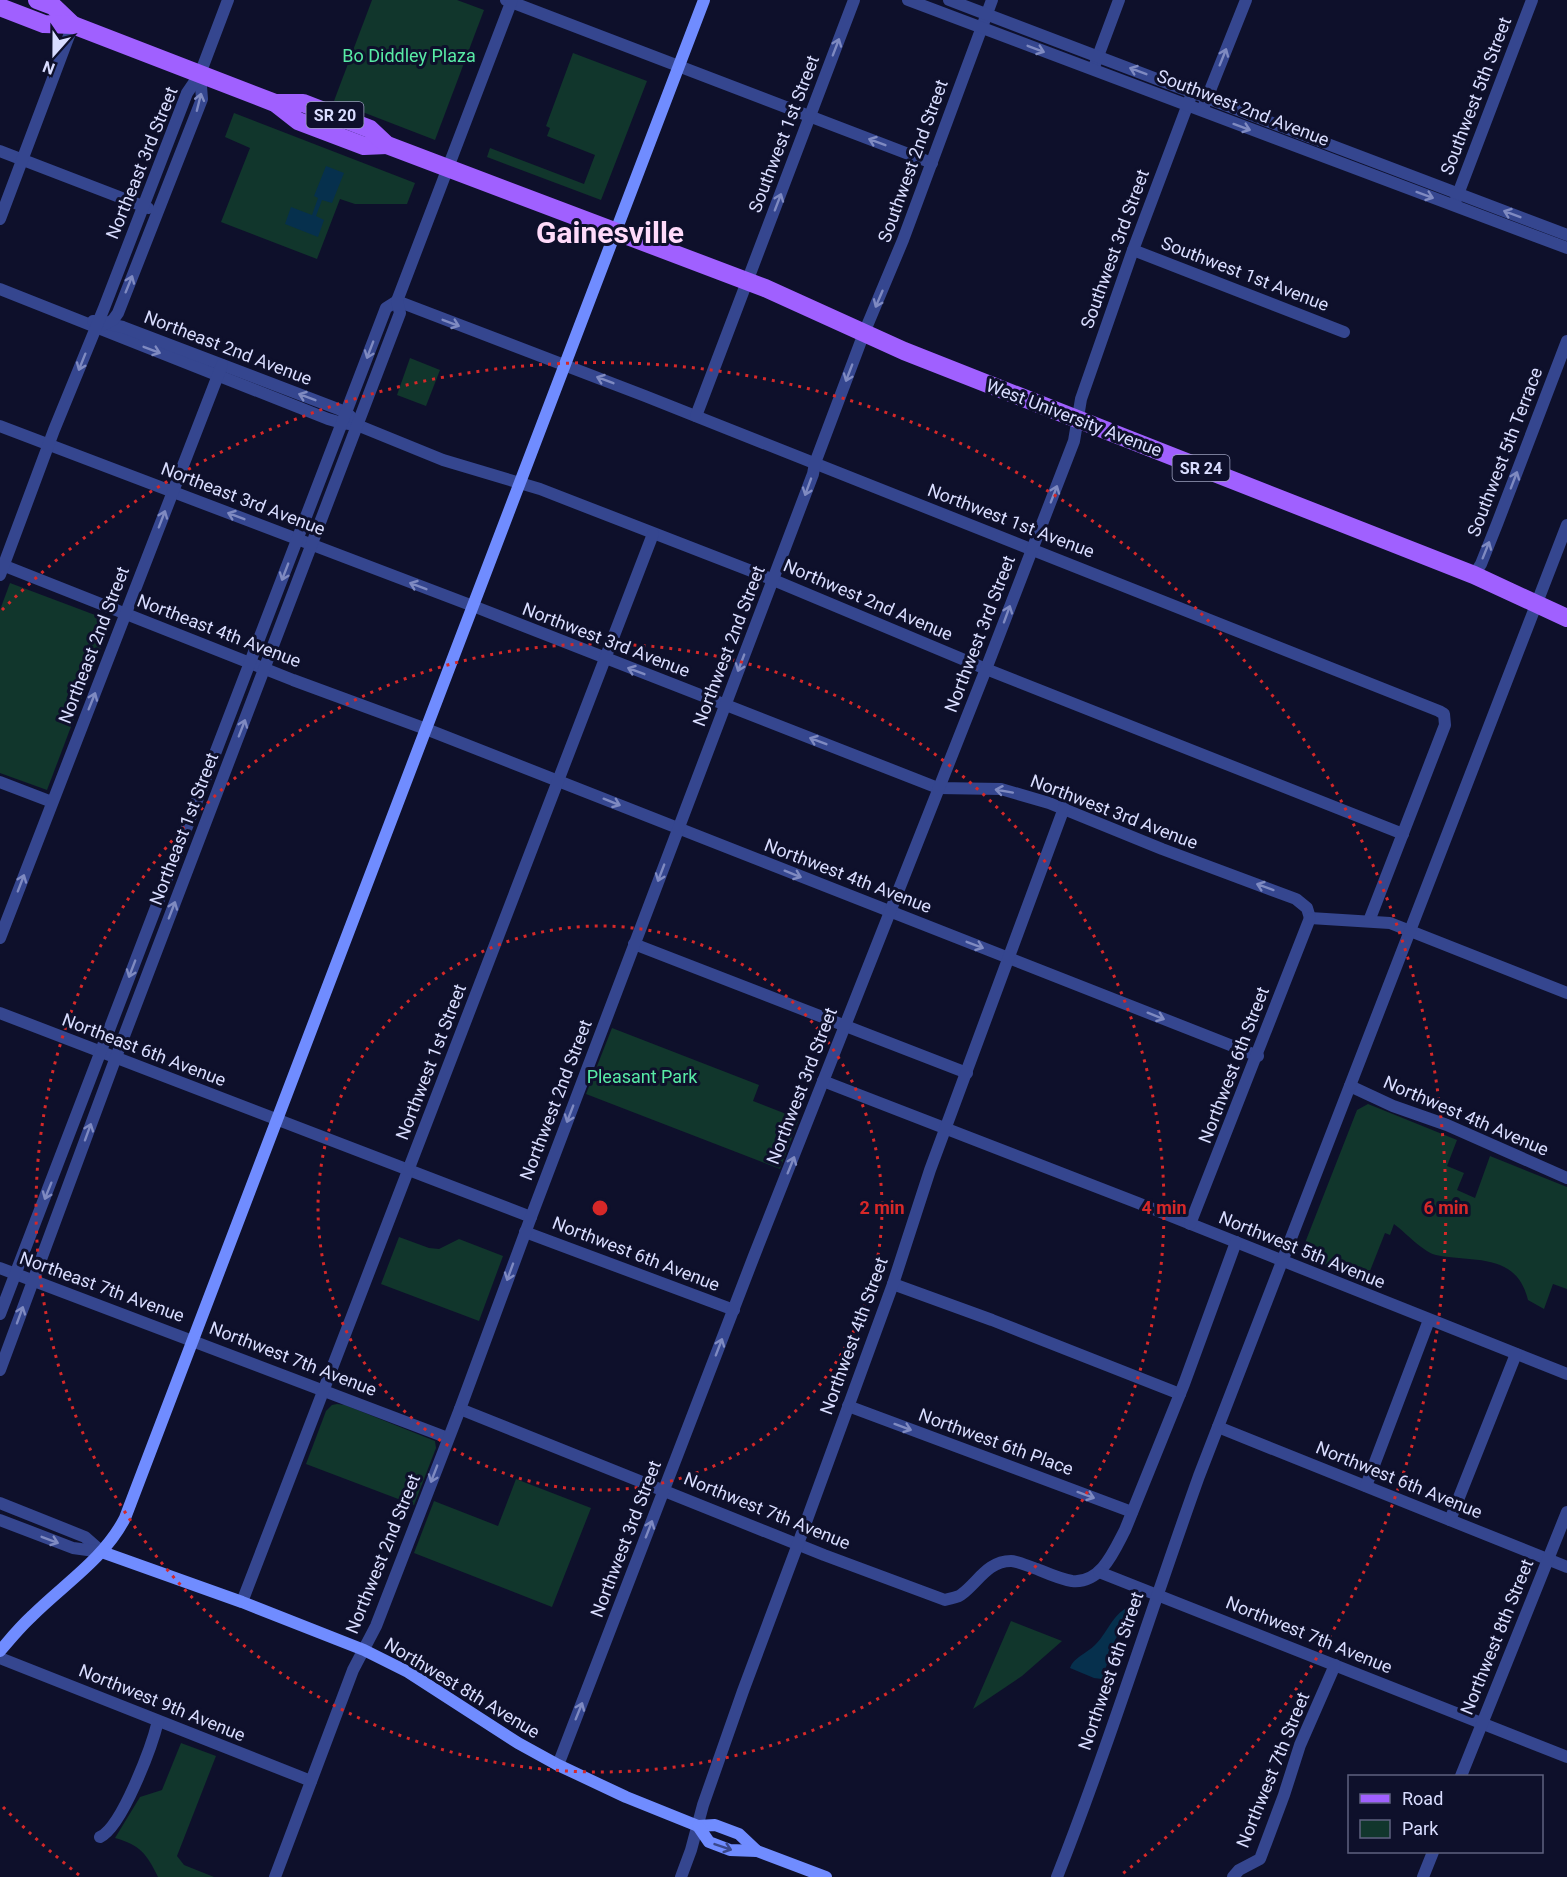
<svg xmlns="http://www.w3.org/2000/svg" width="1567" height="1877" font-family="Roboto,sans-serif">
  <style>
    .green { fill: #11362c }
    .water { fill: #06304d }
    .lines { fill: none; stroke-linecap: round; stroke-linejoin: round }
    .minor { stroke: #35468f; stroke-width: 12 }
    .tertiary { stroke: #35468f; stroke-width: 12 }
    .secondary { stroke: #708cff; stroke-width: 12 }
    .primary { stroke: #a060ff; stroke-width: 18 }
    .oneway { stroke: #7f8ac1 }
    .oneway2 { stroke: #3a488a }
    .ring { fill: none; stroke: #d62828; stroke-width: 3; stroke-dasharray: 3 6 }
    .labels { text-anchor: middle; stroke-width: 6; stroke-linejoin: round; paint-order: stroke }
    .shield { fill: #0e102b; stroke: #9ca0bf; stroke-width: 1.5 }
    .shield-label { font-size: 16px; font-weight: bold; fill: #d9ddff }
    .park-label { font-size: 18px; fill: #58eba6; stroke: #0e102b }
    .street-label { font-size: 18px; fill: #d9ddff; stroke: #0e102b }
    .town-label { font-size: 30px; font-weight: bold; fill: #ffdbfa; stroke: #0e102b }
    .centre { fill: #d62828; stroke: #0e102b; stroke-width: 3 }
    .ring-label { font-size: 18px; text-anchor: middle; font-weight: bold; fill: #d62828; stroke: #0e102b; stroke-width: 6; stroke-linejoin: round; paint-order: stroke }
  </style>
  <rect width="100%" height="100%" fill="#0e102b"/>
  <g class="green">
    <path d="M 372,0 L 457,0 L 484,10 L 435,140 L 334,101 Z"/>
    <path d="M 573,53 L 647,81 L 601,200 L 487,157 L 490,148 L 584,184 L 595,155 L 547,136 L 550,128 L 546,126 Z"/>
    <path d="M 234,113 L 415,183 L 407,204 L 355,204 L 340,199 L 317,259 L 221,222 L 250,148 L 225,137 Z"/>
    <path d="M 410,358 L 440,370 L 426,406 L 397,395 Z"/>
    <path d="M 10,583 L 111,621 L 47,790 L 0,773 L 0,610 Z"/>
    <path d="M 612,1028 L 759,1085 L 753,1101 L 799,1119 L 780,1169 L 586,1094 Z"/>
    <path d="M 1368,1104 L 1457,1140 L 1447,1166 L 1464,1173 L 1457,1190 L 1475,1198 L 1490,1156 L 1567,1187 L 1567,1289 L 1553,1284 L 1544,1309 L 1528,1300 C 1516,1251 1472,1263 1436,1255 C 1423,1252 1405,1232 1394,1224 L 1390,1235 L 1385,1233 L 1366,1281 L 1304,1257 L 1303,1248 L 1357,1110 Z"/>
    <path d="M 399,1237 L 429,1248 L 439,1249 L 459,1239 L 503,1256 L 479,1321 L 381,1284 Z"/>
    <path d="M 337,1404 L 345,1405 L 435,1441 L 436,1448 L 414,1505 L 306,1464 L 326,1411 L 332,1405 Z"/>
    <path d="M 516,1479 L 591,1508 L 552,1607 L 414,1553 L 434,1501 L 498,1526 Z"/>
    <path d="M 1011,1621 L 1062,1641 L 1022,1676 L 973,1709 Z"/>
    <path d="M 181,1743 L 216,1756 L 177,1856 L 184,1865 L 214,1877 L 158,1877 C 147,1854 140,1845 115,1838 L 140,1797 L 162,1790 Z"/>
  </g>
  <g class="water">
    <path d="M 326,166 L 344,173 L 332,203 L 322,200 L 316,216 L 324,220 L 318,237 L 285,224 L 291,207 L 312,215 L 318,198 L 314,196 Z"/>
    <path d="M 1127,1608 L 1131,1611 L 1131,1614 L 1115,1640 L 1102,1679 L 1094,1678 L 1070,1668 C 1073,1658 1087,1653 1095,1645 C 1106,1635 1113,1614 1127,1608 Z"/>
  </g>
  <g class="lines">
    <g class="minor">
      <path d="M 506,0 L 932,163"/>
      <path d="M 1094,67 L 1119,0"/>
      <path d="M 1203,108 L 1246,0"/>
      <path d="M 0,151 L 148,208"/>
      <path d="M 1455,202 L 1532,0"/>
      <path d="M 0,219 L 73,25"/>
      <path d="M 1133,250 L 1344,332"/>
      <path d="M 0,289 L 328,419 L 342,423 L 357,425 L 443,460 L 540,489 L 764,576 L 986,669 L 1403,834"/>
      <path d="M 397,301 L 645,396 L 1439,711 L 1444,714 L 1445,725 L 1369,921"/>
      <path d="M 93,321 L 123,327 L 346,412 L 351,417"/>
      <path d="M 103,325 L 113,320 L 118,313 L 202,99 L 200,74"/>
      <path d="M 696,416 L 854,0"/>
      <path d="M 0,426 L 473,606 L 938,788 L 1001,789 L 1049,803 L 1162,849 L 1296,899 L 1307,908 L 1310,918"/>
      <path d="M 0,564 L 293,680 L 426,729 L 1258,1056"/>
      <path d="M 0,575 L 54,430 L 104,308 L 187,93 L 200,74"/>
      <path d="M 1474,575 L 1481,564 L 1497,524 L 1567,341"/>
      <path d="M 0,782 L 52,802"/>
      <path d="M 1310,918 L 1390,923 L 1567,993"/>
      <path d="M 0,938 L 222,365"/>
      <path d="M 634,944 L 967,1073"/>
      <path d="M 0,1013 L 531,1217"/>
      <path d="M 823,1081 L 1138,1203 L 1567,1374"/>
      <path d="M 1350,1086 L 1393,1106 L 1447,1125 L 1567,1178"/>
      <path d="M 1190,1224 L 1310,918"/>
      <path d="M 525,1232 L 734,1310"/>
      <path d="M 0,1268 L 448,1438"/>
      <path d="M 893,1284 L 992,1320 L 1180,1394"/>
      <path d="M 0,1314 L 386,308 L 397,301"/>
      <path d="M 0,1370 L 116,1057 L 400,313 L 397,301 L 512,0"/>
      <path d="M 848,1406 L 1132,1512"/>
      <path d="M 460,1409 L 824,1555 L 945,1600 C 950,1598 958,1598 962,1594 C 978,1582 988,1561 1011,1561 C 1018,1561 1030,1567 1037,1569 C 1049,1574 1060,1579 1072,1581 C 1101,1584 1114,1551 1125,1530 L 1184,1384 L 1236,1242"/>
      <path d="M 1218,1427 L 1567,1567"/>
      <path d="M 1366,1486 L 1429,1320"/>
      <path d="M 1450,1520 L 1516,1354"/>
      <path d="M 1099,1572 L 1567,1757"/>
      <path d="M 242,1602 L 653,534"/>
      <path d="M 0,1658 L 311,1781"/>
      <path d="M 558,1765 L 754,1256 L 986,669 L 1074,441 L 1081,399 L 1133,250 L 1191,96"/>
      <path d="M 1461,1776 L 1567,1512"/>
      <path d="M 100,1837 C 122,1827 152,1746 158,1721"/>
      <path d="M 275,1877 L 353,1670 L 376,1626 L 460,1409 L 531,1217 L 813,474 L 815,463 L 864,333 L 903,240 L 992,0"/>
      <path d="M 681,1877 L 691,1850 L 703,1805 L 743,1691 L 798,1544 L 893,1284 L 930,1170 L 1064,808"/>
      <path d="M 1233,1877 L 1239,1870 L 1260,1859 L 1284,1795 L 1300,1745 L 1335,1665"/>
      <path d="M 1423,1877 L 1433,1852"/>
    </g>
    <g class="tertiary">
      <path d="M 908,0 L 1567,248"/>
      <path d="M 949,0 L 1567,235"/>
      <path d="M 200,74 L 228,0"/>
      <path d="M 0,1503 L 85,1537 L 102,1552"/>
      <path d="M 0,1520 L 73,1548 L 102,1552"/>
      <path d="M 1057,1877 C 1109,1745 1151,1610 1199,1476 L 1567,525"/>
    </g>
    <g class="secondary">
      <path d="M 102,1552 L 242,1602 L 364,1650 L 408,1672 L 518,1743 L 558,1765 L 626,1797 L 698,1826 L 715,1825 L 739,1834 L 757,1851"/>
      <path d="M 0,1651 C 10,1639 20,1627 32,1616 C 64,1584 104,1559 125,1518 L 704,0"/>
      <path d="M 698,1826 L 709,1842 L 730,1850 L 757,1851 L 826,1877"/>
    </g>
    <g class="primary">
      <path d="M 37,0 L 53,6 L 73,25"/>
      <path d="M 0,7 L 44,24 L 73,25 L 275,103 L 298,121 L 364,146 L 387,145"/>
      <path d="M 275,103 L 303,103 L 370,129 L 387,145 L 765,288 L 904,351 L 1474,575 L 1567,618"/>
    </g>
  </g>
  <defs><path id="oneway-shaft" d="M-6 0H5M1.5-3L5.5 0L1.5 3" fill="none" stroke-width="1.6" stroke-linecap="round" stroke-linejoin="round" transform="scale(1.5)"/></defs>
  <g class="oneway">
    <use href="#oneway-shaft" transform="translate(836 47) rotate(-69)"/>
    <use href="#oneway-shaft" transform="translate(1036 49) rotate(21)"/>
    <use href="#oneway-shaft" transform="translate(1223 57) rotate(-68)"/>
    <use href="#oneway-shaft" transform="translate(1138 71) rotate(-159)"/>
    <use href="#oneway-shaft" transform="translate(199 102) rotate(-76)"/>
    <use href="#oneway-shaft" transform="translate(1242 127) rotate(20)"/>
    <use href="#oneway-shaft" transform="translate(877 142) rotate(-159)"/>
    <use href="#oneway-shaft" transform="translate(1425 195) rotate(20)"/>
    <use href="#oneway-shaft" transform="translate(778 202) rotate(-69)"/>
    <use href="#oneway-shaft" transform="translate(1512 214) rotate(-159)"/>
    <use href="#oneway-shaft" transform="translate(129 284) rotate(-68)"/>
    <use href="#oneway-shaft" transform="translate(879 299) rotate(113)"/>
    <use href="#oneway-shaft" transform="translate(451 323) rotate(21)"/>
    <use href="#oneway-shaft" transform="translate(152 350) rotate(21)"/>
    <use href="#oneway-shaft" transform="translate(370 350) rotate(111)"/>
    <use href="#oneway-shaft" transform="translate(82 362) rotate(112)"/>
    <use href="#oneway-shaft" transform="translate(849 373) rotate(111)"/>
    <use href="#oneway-shaft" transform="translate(605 380) rotate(-159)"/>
    <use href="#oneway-shaft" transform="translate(307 397) rotate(-159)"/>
    <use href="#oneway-shaft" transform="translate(1514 480) rotate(-69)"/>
    <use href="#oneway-shaft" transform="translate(808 487) rotate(110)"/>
    <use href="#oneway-shaft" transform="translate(1054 494) rotate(-69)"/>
    <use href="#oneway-shaft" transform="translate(236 516) rotate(-159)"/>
    <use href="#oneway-shaft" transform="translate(162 519) rotate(-69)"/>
    <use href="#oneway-shaft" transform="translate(1486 550) rotate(-68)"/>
    <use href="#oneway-shaft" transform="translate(285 572) rotate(111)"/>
    <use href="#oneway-shaft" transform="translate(418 586) rotate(-159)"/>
    <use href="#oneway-shaft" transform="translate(1007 614) rotate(-70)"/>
    <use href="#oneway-shaft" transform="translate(741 663) rotate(111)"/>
    <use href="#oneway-shaft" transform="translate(636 671) rotate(-159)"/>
    <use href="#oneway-shaft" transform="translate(92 701) rotate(-68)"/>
    <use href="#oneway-shaft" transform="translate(242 728) rotate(-69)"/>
    <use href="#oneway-shaft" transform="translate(818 741) rotate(-159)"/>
    <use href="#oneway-shaft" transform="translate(1004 791) rotate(-170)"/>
    <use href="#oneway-shaft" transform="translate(612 802) rotate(22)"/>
    <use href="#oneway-shaft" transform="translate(661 873) rotate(111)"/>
    <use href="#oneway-shaft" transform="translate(793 874) rotate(22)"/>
    <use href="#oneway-shaft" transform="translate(21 883) rotate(-69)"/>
    <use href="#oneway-shaft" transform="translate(1265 887) rotate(-160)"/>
    <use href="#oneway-shaft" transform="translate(172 910) rotate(-69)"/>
    <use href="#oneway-shaft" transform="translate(975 945) rotate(21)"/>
    <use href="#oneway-shaft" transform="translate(132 969) rotate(111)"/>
    <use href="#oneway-shaft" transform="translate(1156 1016) rotate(22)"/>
    <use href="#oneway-shaft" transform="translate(570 1114) rotate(111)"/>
    <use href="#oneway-shaft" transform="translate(88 1132) rotate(-70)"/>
    <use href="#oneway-shaft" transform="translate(791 1165) rotate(-68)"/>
    <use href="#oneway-shaft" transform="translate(48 1191) rotate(112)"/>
    <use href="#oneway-shaft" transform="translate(510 1272) rotate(110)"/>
    <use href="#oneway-shaft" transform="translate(20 1315) rotate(-70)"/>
    <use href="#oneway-shaft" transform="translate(719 1347) rotate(-69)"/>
    <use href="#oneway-shaft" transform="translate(903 1427) rotate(20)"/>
    <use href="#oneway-shaft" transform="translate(434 1474) rotate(111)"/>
    <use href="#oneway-shaft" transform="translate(1086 1495) rotate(20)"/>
    <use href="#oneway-shaft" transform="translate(649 1529) rotate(-69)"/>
    <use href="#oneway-shaft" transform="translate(50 1540) rotate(21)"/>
    <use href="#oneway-shaft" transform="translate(579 1711) rotate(-68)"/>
  </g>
  <use class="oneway2" href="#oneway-shaft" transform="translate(723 1847) rotate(19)"/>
  <g class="ring">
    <circle cx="600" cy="1208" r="282"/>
    <circle cx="600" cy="1208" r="564"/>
    <path d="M79 1875A846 846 0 0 1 2 1806M2 610A846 846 0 1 1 1121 1875"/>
  </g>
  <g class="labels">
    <g class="shield">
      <rect x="306.5" y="102" width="57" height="26" rx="4.5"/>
      <rect x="1172.5" y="455" width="57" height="26" rx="4.5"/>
    </g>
    <g class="shield-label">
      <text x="335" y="121">SR 20</text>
      <text x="1201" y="474">SR 24</text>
    </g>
    <g class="park-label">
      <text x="409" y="62">Bo Diddley Plaza</text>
      <text x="642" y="1083">Pleasant Park</text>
    </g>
    <g class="street-label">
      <text transform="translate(1476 96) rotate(-69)" y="6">Southwest 5th Street</text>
      <text transform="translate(1243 108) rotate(21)" y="6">Southwest 2nd Avenue</text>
      <text transform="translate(784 134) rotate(-69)" y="6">Southwest 1st Street</text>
      <text transform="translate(913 161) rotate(-70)" y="6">Southwest 2nd Street</text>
      <text transform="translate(142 163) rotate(-68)" y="6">Northeast 3rd Street</text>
      <text transform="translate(1115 249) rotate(-70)" y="6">Southwest 3rd Street</text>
      <text transform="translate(1245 274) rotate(21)" y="6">Southwest 1st Avenue</text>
      <text transform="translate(228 348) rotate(21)" y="6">Northeast 2nd Avenue</text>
      <text transform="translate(1074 418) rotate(21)" y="6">West University Avenue</text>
      <text transform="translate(1505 452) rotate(-69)" y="6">Southwest 5th Terrace</text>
      <text transform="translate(243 499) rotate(21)" y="6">Northeast 3rd Avenue</text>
      <text transform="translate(1011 521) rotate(21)" y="6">Northwest 1st Avenue</text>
      <text transform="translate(868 600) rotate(23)" y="6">Northwest 2nd Avenue</text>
      <text transform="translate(219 631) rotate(21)" y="6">Northeast 4th Avenue</text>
      <text transform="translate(980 634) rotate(-69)" y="6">Northwest 3rd Street</text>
      <text transform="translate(606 640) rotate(21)" y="6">Northwest 3rd Avenue</text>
      <text transform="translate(94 645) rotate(-69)" y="6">Northeast 2nd Street</text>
      <text transform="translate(729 646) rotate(-69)" y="6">Northwest 2nd Street</text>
      <text transform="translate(1114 812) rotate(21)" y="6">Northwest 3rd Avenue</text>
      <text transform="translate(184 829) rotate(-69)" y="6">Northeast 1st Street</text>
      <text transform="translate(848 876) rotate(21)" y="6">Northwest 4th Avenue</text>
      <text transform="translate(144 1050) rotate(21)" y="6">Northeast 6th Avenue</text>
      <text transform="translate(431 1062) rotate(-69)" y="6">Northwest 1st Street</text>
      <text transform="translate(1234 1065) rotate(-69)" y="6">Northwest 6th Street</text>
      <text transform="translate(802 1086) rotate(-69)" y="6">Northwest 3rd Street</text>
      <text transform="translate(556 1100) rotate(-69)" y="6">Northwest 2nd Street</text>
      <text transform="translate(1466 1116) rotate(23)" y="6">Northwest 4th Avenue</text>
      <text transform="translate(1302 1250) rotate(22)" y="6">Northwest 5th Avenue</text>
      <text transform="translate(636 1254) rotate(21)" y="6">Northwest 6th Avenue</text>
      <text transform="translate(102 1287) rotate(20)" y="6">Northeast 7th Avenue</text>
      <text transform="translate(854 1336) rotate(-70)" y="6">Northwest 4th Street</text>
      <text transform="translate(293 1359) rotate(21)" y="6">Northwest 7th Avenue</text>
      <text transform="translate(996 1442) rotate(20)" y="6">Northwest 6th Place</text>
      <text transform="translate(1399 1480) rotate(22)" y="6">Northwest 6th Avenue</text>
      <text transform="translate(767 1511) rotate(22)" y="6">Northwest 7th Avenue</text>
      <text transform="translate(626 1539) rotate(-69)" y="6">Northwest 3rd Street</text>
      <text transform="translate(383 1554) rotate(-68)" y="6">Northwest 2nd Street</text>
      <text transform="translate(1309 1635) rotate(22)" y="6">Northwest 7th Avenue</text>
      <text transform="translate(1497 1637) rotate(-68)" y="6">Northwest 8th Street</text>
      <text transform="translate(1111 1671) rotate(-71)" y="6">Northwest 6th Street</text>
      <text transform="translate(462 1688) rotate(31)" y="6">Northwest 8th Avenue</text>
      <text transform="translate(162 1703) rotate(22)" y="6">Northwest 9th Avenue</text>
      <text transform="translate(1273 1770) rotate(-68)" y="6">Northwest 7th Street</text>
    </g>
    <g class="town-label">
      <text x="610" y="243">Gainesville</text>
    </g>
  </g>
  <circle cx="600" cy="1208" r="9" class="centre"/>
  <g class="ring-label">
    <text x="882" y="1214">2 min</text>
    <text x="1164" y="1214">4 min</text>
    <text x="1446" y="1214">6 min</text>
  </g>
  <rect x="1348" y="1775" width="195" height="78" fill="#0e102b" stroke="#5f6280" stroke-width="1.5"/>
  <rect x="1360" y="1794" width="30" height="9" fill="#a060ff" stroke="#5f6280" stroke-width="1.5"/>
  <text x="1402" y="1805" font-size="18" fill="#d9ddff">Road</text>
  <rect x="1360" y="1820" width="30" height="18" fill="#11362c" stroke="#5f6280" stroke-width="1.5"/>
  <text x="1402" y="1835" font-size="18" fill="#d9ddff">Park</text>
  <g transform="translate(54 54) rotate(201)" stroke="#0e102b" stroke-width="4.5" paint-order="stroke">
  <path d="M0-4.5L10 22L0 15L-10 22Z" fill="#d9ddff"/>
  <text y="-9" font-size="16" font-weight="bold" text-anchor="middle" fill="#d9ddff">N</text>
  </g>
</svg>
